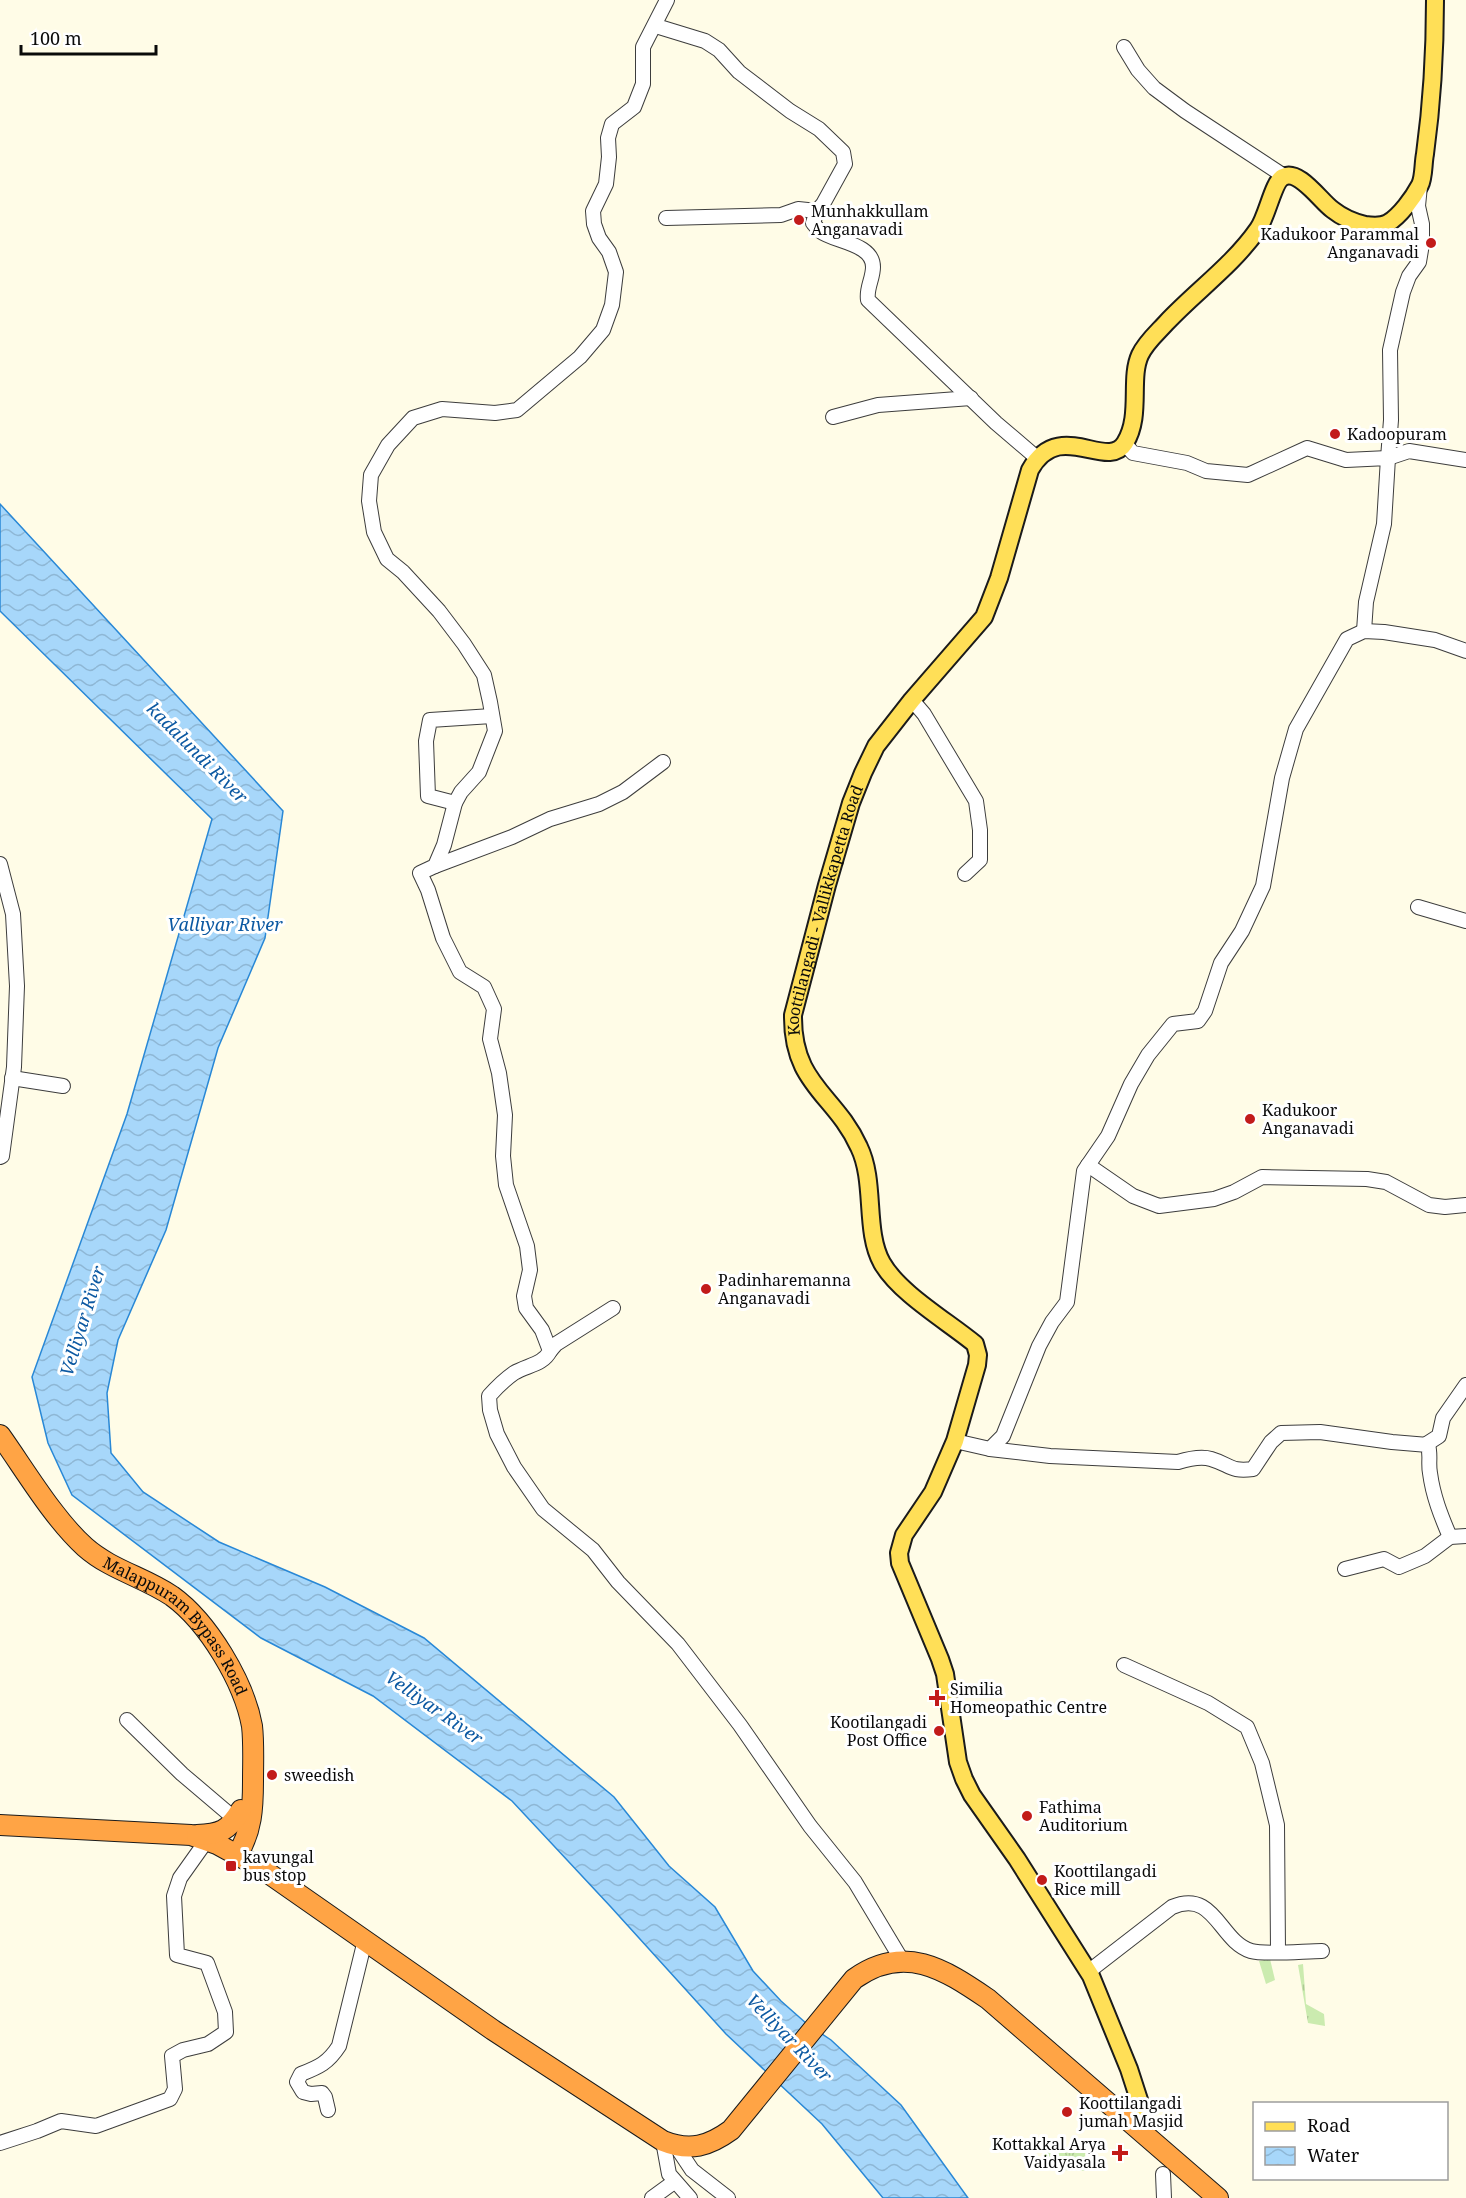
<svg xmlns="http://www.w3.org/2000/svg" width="1466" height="2198" font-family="'Noto Serif',serif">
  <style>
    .grass { fill: url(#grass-tufts) }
    .water { fill: url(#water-waves); stroke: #2988d6; stroke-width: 1.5 }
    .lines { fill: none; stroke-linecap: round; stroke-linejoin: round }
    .minor-casing { stroke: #3d3d3d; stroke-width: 16 }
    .major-casing { stroke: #1b1b1b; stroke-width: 20 }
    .highway-casing { stroke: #1b1b1b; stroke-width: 22 }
    .minor { stroke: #fff; stroke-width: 14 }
    .major { stroke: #ffdf57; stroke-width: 16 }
    .highway { stroke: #ffa445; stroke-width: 20 }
    .poi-dot { fill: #c21b1a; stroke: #fff; stroke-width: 2 }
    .labels { text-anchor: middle; stroke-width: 6; stroke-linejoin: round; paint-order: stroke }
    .poi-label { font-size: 16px; fill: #0a0a0a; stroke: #fff; text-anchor: start }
    .street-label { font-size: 16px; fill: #0a0a0a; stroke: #fff }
    .water-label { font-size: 18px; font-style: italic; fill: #0c59a2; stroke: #fff }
  </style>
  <defs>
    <pattern id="grass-tufts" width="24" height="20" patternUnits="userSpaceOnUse" patternTransform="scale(1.5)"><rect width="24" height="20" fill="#cbebaf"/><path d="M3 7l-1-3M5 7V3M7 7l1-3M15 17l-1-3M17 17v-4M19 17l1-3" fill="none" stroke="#adc895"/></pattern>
    <pattern id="water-waves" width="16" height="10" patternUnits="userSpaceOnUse" patternTransform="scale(1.5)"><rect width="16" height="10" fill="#a7d7fa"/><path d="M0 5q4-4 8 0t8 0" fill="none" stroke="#8eb7d5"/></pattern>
  </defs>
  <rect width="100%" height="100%" fill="#fffce7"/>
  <g class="grass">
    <path d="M 1270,1959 L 1275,1980 L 1266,1984 L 1259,1961 Z"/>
    <path d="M 1303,1964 L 1306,2004 L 1324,2014 L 1325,2026 L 1308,2023 L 1298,1965 Z"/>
    <path d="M 1077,2144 L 1088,2144 L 1085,2155 L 1088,2171 L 1061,2170 L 1042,2163 L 1046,2151 L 1063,2149 Z"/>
  </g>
  <path class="water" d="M 0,504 L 283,811 L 265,938 L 218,1048 L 166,1230 L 118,1340 L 107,1393 L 111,1453 L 143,1492 L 219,1542 L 325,1587 L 424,1638 L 614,1797 L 669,1866 L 715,1907 L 753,1971 L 781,2001 L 807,2024 L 831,2040 L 901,2105 L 968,2198 L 883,2198 L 822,2124 L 726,2034 L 610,1906 L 512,1801 L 373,1696 L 261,1638 L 72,1495 L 48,1443 L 32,1377 L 127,1114 L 212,819 L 0,611 Z"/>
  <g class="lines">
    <defs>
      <g id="minor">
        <path d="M 667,0 L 643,47 L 643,84 L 634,107 L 612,124 L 608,138 L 609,157 L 606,184 L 593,211 L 594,224 L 599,238 L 609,252 L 616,272 L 612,305 L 603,330 L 580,357 L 517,410 L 495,413 L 442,409 L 413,418 L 388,445 L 371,475 L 369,501 L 374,532 L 387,559 L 403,572 L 439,611 L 464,644 L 484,675 L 490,702 L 495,731 L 479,772 L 461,792 L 455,803 L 444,845 L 435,866 L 420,873 L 428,890 L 443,938 L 460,972 L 484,987 L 494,1009 L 490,1039 L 499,1073 L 505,1115 L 503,1156 L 506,1185 L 527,1246 L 530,1270 L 524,1296 L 526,1308 L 542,1330 L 550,1351 C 543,1365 527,1365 514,1373 C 504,1380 497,1387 489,1396 L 490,1410 L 497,1434 L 514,1467 L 543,1509 L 593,1550 L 618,1582 L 678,1644 L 740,1725 L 810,1826 L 855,1882 L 903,1962"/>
        <path d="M 656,26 L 705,41 L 719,50 L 739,72 L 790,111 L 819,129 L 843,152 L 845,164 L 823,204 L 817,211 L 813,223 C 816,226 817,229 820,231 C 834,242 873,243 873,267 C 873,279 866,288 868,300 L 996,423 L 1037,458"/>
        <path d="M 1124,47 L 1138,70 L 1154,88 L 1185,111 L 1284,176"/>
        <path d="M 1420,186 L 1418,206 L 1422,224 L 1422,244 L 1419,262 L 1409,276 L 1403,292 L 1390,350 L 1391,420 L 1388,458 L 1409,451 L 1466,460"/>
        <path d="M 666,218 L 781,215 L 798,209 L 817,211"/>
        <path d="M 833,417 L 878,405 L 971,398"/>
        <path d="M 1125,444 L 1133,453 L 1187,463 L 1206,471 L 1248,475 L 1307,448 L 1346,460 L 1388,458 L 1384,524 L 1366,602 L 1364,631"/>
        <path d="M 912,700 L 924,714 L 976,801 L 980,830 L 980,860 L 965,874"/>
        <path d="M 455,803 L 428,796 L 426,741 L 430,720 L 492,716"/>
        <path d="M 0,864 L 13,914 L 17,986 L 14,1067 L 2,1156 L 0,1157"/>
        <path d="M 435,866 L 512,837 L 550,819 L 599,804 L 623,792 L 663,762"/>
        <path d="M 1418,907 L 1466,921"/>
        <path d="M 12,1078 L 63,1086"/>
        <path d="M 1088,1165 L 1133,1196 L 1159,1206 L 1214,1199 L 1234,1192 L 1262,1177 L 1367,1179 L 1386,1182 L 1429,1205 L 1445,1207 L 1466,1205"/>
        <path d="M 550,1351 L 556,1344 L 613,1308"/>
        <path d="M 955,1441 L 990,1449 L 1003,1436 L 1039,1346 L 1052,1322 L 1067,1302 L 1084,1171 L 1108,1136 L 1131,1084 L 1148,1055 L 1173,1024 L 1198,1021 L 1205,1011 L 1221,963 L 1242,931 L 1263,886 L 1282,778 L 1296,729 L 1347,639 L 1364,631 L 1384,632 L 1435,640 L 1466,651"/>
        <path d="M 1425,1445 L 1439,1436 L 1443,1418 L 1466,1385"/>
        <path d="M 990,1449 L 1050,1456 L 1178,1462 C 1188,1459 1201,1456 1211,1459 C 1231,1465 1230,1472 1253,1469 L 1271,1442 L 1281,1433 L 1320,1432 L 1392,1442 L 1428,1445 C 1431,1455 1428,1463 1430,1473 C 1433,1496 1441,1516 1450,1537"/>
        <path d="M 1345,1569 L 1384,1559 L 1399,1567 L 1425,1556 L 1450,1537 L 1466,1536"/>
        <path d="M 1124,1665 L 1208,1703 L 1247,1727 L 1262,1763 L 1277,1825 L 1278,1951"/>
        <path d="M 127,1720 L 182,1774 L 235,1819"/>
        <path d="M 1088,1972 L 1172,1907 C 1215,1889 1219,1941 1251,1951 C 1264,1955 1306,1951 1322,1951"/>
        <path d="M 328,2110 L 325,2097 L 322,2093 L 311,2094 L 303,2092 L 297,2082 L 301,2074 C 319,2067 328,2063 339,2046 L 365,1940"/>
        <path d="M 663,2141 L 669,2174 L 690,2198"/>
        <path d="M 0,2143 L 37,2131 L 61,2121 L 96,2126 L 170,2099 L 175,2089 L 172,2056 L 183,2050 L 208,2044 L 226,2032 L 225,2012 L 207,1963 L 177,1955 L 174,1896 L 180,1878 L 207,1840"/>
        <path d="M 676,2146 L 692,2170 L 728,2198"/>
        <path d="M 1163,2174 L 1164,2198"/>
        <path d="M 652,2198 L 674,2182"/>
      </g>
      <g id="major">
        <path id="s1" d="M 1146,2135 L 1140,2103 L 1129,2069 L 1091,1976 L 1017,1859 L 972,1795 L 964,1779 L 958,1762 L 945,1674 L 940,1659 L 900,1563 L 899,1553 L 904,1535 L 933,1492 L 955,1441 L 977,1365 L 978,1355 L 975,1344 C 947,1321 899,1293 882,1263 C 864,1231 876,1182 859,1147 C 835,1094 792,1085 793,1015 L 827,885 L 851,803 L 863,773 L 876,746 L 912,700 L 984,617 L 999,578 L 1030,470 C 1059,417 1107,472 1125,443 C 1142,416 1129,379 1140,355 C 1146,342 1157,333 1166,323 C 1196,291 1233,265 1258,229 C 1267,217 1273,182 1283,177 C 1299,168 1321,202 1333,210 C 1343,218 1353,222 1365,225 C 1373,226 1381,227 1388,223 C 1400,216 1413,198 1420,185 C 1424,177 1423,164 1425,154 C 1432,103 1435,51 1435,0"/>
      </g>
      <g id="highway">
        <path id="s2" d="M 0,1435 C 25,1470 53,1518 85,1547 C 111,1570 144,1577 172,1596 C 208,1622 244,1682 252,1726 C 254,1743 253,1763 253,1781 C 253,1807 252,1832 237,1855"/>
        <path d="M 0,1825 L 191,1835 L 217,1844 L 261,1868 L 493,2030 L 663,2141 C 690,2152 709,2146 731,2130 L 854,1979 C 904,1943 944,1969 988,1999 L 1218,2198"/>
        <path d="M 197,1835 C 221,1834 228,1831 241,1810"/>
      </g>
    </defs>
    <use href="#minor" class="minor-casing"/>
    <use href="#major" class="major-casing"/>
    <use href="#highway" class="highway-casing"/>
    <use href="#minor" class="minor"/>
    <use href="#major" class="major"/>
    <use href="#highway" class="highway"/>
  </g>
  <g class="poi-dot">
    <circle cx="799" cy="220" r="6"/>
    <circle cx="1431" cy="243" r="6"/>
    <circle cx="1335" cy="434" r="6"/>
    <circle cx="1250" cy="1119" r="6"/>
    <circle cx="706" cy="1289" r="6"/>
    <path d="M934 1689h6v6h6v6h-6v6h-6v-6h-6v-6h6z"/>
    <circle cx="939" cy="1731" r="6"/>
    <circle cx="272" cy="1775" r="6"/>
    <circle cx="1027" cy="1816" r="6"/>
    <rect x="225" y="1860" width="12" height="12" rx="3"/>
    <circle cx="1042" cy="1880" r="6"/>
    <circle cx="1067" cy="2112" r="6"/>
    <path d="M1117 2144h6v6h6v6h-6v6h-6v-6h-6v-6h6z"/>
  </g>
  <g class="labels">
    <g class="poi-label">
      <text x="811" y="217">Munhakkullam<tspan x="811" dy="18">Anganavadi</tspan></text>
      <text x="1419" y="240" text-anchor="end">Kadukoor Parammal<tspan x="1419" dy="18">Anganavadi</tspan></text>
      <text x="1347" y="440">Kadoopuram</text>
      <text x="1262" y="1116">Kadukoor<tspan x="1262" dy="18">Anganavadi</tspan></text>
      <text x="718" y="1286">Padinharemanna<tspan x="718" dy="18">Anganavadi</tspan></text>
      <text x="950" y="1695">Similia<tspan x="950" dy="18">Homeopathic Centre</tspan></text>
      <text x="927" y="1728" text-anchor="end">Kootilangadi<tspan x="927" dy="18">Post Office</tspan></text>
      <text x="284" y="1781">sweedish</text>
      <text x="1039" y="1813">Fathima<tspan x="1039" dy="18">Auditorium</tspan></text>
      <text x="243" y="1863">kavungal<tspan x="243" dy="18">bus stop</tspan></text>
      <text x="1054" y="1877">Koottilangadi<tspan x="1054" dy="18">Rice mill</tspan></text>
      <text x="1079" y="2109">Koottilangadi<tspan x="1079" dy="18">jumah Masjid</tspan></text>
      <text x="1106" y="2150" text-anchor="end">Kottakkal Arya<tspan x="1106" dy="18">Vaidyasala</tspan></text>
    </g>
    <g class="street-label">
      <text dy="6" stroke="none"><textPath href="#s1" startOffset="1370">Koottilangadi - Vallikkapetta Road</textPath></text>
      <text dy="6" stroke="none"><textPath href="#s2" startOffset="264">Malappuram Bypass Road</textPath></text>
    </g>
    <g class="water-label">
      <text transform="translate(197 753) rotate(45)" y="6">kadalundi River</text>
      <text x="225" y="931">Valliyar River</text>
      <text transform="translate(83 1321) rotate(-73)" y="6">Velliyar River</text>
      <text transform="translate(434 1708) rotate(35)" y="6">Velliyar River</text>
      <text transform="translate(789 2038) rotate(46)" y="6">Velliyar River</text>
    </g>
  </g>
  <rect x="1253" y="2102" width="195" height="78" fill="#ffffff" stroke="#9d9d9d" stroke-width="1.5"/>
  <rect x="1265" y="2122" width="30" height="9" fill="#ffdf57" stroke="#9d9d9d" stroke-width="1.5"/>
  <text x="1307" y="2132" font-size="18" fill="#0a0a0a">Road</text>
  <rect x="1265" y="2147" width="30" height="18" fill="url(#water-waves)" stroke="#9d9d9d" stroke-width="1.5"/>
  <text x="1307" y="2162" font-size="18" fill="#0a0a0a">Water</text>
  <path d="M21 45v9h135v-9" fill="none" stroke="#0a0a0a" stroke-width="3"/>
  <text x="30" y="45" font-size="18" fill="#0a0a0a" stroke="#ffffff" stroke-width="4.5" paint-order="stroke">100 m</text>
</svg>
